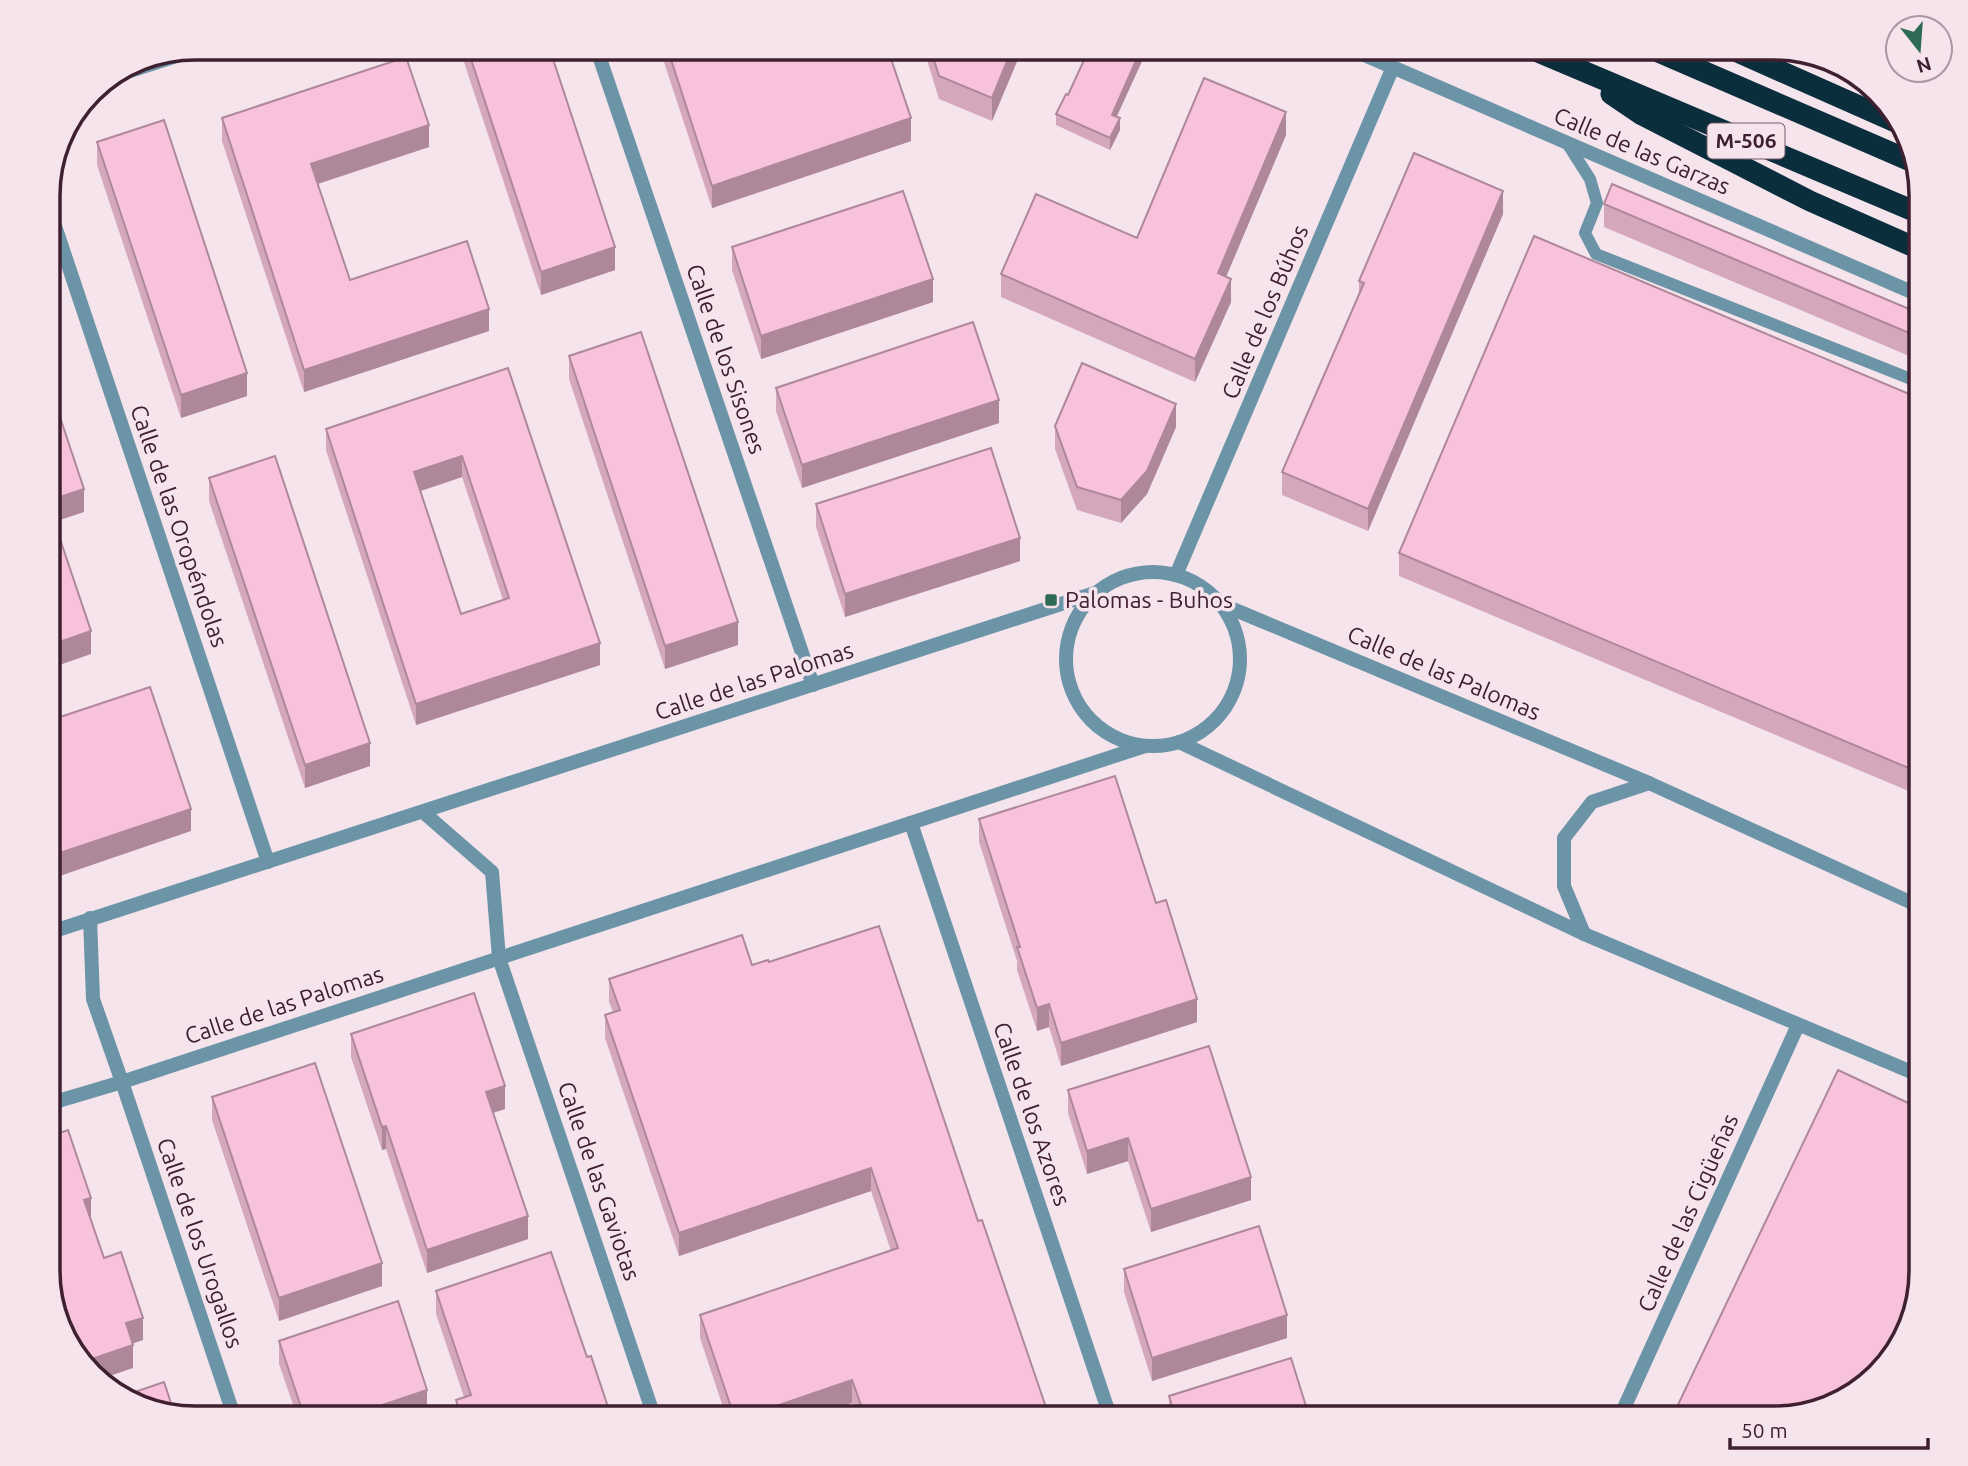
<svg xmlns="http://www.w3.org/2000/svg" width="1968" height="1466" font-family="Ubuntu,sans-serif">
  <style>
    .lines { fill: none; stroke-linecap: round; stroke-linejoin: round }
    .service { stroke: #6b94a7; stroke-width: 12 }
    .minor { stroke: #6b94a7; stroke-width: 14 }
    .tertiary { stroke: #6b94a7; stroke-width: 14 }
    .motorway { stroke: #0b2e3d; stroke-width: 21 }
    .wall { fill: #d5a7bd; fill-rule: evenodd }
    .shaded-wall { fill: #ae889a }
    .building { fill: #f8c2dc; stroke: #ae889a; stroke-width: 2; fill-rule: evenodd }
    .poi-dot { fill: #2e6a56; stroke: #f5e4ec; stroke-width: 2.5 }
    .labels { text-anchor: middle; stroke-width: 7; stroke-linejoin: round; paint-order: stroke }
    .shield { fill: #f5e4ec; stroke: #765b68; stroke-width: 2 }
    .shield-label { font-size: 21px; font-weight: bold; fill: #3f2030 }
    .street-label { font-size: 23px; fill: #3f2030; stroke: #f5e4ec }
    .poi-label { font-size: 23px; fill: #3f2030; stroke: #f5e4ec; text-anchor: start }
    .rim { fill: none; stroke: #3f2030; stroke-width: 3.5 }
  </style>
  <rect width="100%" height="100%" fill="#f5e4ec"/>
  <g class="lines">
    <path class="service" d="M 1567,143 L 1590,179 L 1597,203 L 1585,233 L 1596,254 L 1921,383"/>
    <g class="minor">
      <path d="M 596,47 L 813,685"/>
      <path d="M 1346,47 L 1921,296"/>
      <path d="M 1839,69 L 1866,81"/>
      <path d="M 105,79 L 204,47"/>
      <path d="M 48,205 L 268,862"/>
      <path d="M 1176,575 L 1393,67"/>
      <path d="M 911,823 L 1111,1419"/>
      <path d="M 499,958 L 655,1419"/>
      <path d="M 122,1082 L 235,1419"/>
      <path d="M 1619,1419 L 1798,1025"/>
    </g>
    <g class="tertiary">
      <circle cx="1153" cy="659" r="87"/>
      <path d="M 1221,604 L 1649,783 L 1921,907"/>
      <path d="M 1179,742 L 1584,934 L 1921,1076"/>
      <path d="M 423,812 L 492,872 L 499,958"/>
      <path d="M 90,918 L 93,999 L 122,1082"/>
      <path d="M 48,933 L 1098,592"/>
      <path d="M 1584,934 L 1564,886 L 1564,838 L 1592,802 L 1649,783"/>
      <path d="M 48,1104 L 122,1082 L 1145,746"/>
    </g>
    <g class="motorway">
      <path d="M 1526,47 L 1921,214"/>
      <path d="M 1647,47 L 1913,162"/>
      <path d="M 1726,47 L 1902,125"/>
      <path d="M 1611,94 L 1642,115 L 1810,201 L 1921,250"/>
    </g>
  </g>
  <g class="wall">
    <path d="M 459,47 L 549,47 L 615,270 L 541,295 Z"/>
    <path d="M 659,47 L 887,47 L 911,141 L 712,208 Z"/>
    <path d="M 923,47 L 1023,47 L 992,121 L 939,99 Z"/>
    <path d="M 1143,59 L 1116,117 L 1120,130 L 1110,150 L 1056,125 L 1056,114 L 1068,95 Z"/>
    <path d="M 222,118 L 429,147 L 318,184 L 350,280 L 489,331 L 304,392 L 222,141 Z"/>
    <path d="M 1286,135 L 1226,276 L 1231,302 L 1195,382 L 1001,297 L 1001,274 L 1137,238 Z"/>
    <path d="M 97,142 L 247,396 L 181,418 L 97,165 Z"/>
    <path d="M 1604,204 L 1921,314 L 1921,361 L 1604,227 Z"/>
    <path d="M 1503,214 L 1368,531 L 1282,495 L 1282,472 L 1359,293 L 1359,281 Z"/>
    <path d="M 732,247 L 933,302 L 761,359 L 732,270 Z"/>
    <path d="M 569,356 L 738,645 L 665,669 L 569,379 Z"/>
    <path d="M 508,368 L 600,665 L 416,725 L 326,450 L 326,429 ZM 462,477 L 503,600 L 461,614 L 421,491 Z"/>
    <path d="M 776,388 L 999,423 L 802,488 L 776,411 Z"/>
    <path d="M 1921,399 L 1921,788 L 1918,795 L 1399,576 L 1399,553 Z"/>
    <path d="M 1055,426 L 1176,427 L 1147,494 L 1121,523 L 1077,510 L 1055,449 Z"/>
    <path d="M 209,478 L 370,766 L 305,788 L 209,501 Z"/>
    <path d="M 816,504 L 1020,561 L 845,617 L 816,527 Z"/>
    <path d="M 979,819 L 1156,903 L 1197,1022 L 1061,1066 L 1049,1027 L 1037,1031 L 1017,970 L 1017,961 L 979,842 Z"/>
    <path d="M 769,962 L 978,1221 L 1050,1419 L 858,1419 L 852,1403 L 806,1419 L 727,1419 L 700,1338 L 700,1315 L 891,1251 L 871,1191 L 679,1256 L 605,1038 L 605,1015 L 613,1012 L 609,1002 L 609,979 L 752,965 Z"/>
    <path d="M 351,1034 L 505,1109 L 493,1113 L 528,1239 L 427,1273 L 386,1149 L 382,1150 L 351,1057 Z"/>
    <path d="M 1068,1090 L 1251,1200 L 1151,1232 L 1128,1161 L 1087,1174 L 1068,1113 Z"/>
    <path d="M 212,1097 L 382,1286 L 279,1321 L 212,1120 Z"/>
    <path d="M 1124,1269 L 1287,1338 L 1152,1381 L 1124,1292 Z"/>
    <path d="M 436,1291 L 587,1357 L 612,1419 L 456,1419 L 456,1400 L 464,1397 L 436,1314 Z"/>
    <path d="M 279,1341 L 427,1413 L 409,1419 L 298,1419 L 279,1364 Z"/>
    <path d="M 1169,1396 L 1310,1419 L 1169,1419 Z"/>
    <path d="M 1675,1411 L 1774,1419 L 1675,1419 Z"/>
  </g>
  <g class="shaded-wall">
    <path d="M 1013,47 L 1023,47 L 992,121 L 992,98 Z"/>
    <path d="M 1142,47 L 1143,59 L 1112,127 L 1112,115 Z"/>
    <path d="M 1286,112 L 1286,135 L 1218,296 L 1218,273 Z"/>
    <path d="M 911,118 L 911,141 L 712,208 L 712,186 Z"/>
    <path d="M 1120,118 L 1120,130 L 1110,150 L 1110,138 Z"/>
    <path d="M 429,125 L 429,147 L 311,186 L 311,164 Z"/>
    <path d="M 1503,191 L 1503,214 L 1368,531 L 1368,509 Z"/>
    <path d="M 615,247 L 615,270 L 541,295 L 541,272 Z"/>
    <path d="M 933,279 L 933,302 L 761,359 L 761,336 Z"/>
    <path d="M 1231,279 L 1231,302 L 1195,382 L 1195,359 Z"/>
    <path d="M 489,309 L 489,331 L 304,392 L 304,370 Z"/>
    <path d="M 247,373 L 247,396 L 181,418 L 181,395 Z"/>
    <path d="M 999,400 L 999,423 L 802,488 L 802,465 Z"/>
    <path d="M 1176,404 L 1176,427 L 1147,494 L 1121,523 L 1121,500 Z"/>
    <path d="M 462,456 L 462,477 L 414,493 L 414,472 Z"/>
    <path d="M 84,489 L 84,512 L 48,524 L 48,501 Z"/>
    <path d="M 1020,538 L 1020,561 L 845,617 L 845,594 Z"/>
    <path d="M 738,622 L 738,645 L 665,669 L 665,646 Z"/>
    <path d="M 91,631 L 91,654 L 48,669 L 48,646 Z"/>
    <path d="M 600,643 L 600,665 L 416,725 L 416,704 Z"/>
    <path d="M 370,743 L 370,766 L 305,788 L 305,765 Z"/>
    <path d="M 1921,765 L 1921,788 L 1918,795 L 1918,772 Z"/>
    <path d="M 191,809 L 191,831 L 48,880 L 48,857 Z"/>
    <path d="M 1197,999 L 1197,1022 L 1061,1066 L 1061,1043 Z"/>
    <path d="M 1049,1004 L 1049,1027 L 1037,1031 L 1037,1008 Z"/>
    <path d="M 505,1086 L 505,1109 L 486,1115 L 486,1092 Z"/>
    <path d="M 386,1126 L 386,1149 L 382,1150 L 382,1127 Z"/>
    <path d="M 1128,1138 L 1128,1161 L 1087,1174 L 1087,1151 Z"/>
    <path d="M 871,1168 L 871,1191 L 679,1256 L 679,1233 Z"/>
    <path d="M 1251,1177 L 1251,1200 L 1151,1232 L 1151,1209 Z"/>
    <path d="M 91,1198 L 91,1221 L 84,1200 Z"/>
    <path d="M 528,1216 L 528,1239 L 427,1273 L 427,1250 Z"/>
    <path d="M 382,1263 L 382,1286 L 279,1321 L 279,1298 Z"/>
    <path d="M 1287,1315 L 1287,1338 L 1152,1381 L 1152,1358 Z"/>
    <path d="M 143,1318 L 143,1340 L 126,1346 L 126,1323 Z"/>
    <path d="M 133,1345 L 133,1368 L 98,1380 L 83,1362 Z"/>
    <path d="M 852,1380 L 852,1403 L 806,1419 L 738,1419 Z"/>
    <path d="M 427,1390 L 427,1413 L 409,1419 L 341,1419 Z"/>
  </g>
  <g class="building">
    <path d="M 467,47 L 549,47 L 615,247 L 541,272 Z"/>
    <path d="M 667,47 L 887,47 L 911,118 L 712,186 Z"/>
    <path d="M 930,47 L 1013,47 L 992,98 L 939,76 Z"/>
    <path d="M 1090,47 L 1142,47 L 1112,115 L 1120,118 L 1110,138 L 1056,114 L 1066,94 L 1068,95 Z"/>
    <path d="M 406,57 L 429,125 L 311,164 L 350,280 L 467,241 L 489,309 L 304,370 L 222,118 Z"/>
    <path d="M 1204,78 L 1286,112 L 1218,273 L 1231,279 L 1195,359 L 1001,274 L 1036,194 L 1137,238 Z"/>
    <path d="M 164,120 L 247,373 L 181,395 L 97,142 Z"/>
    <path d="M 1414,153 L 1503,191 L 1368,509 L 1282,472 L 1364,283 L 1359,281 Z"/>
    <path d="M 1612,184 L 1921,314 L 1921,338 L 1604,204 Z"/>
    <path d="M 903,191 L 933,279 L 761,336 L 732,247 Z"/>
    <path d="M 1534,236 L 1921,399 L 1921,765 L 1918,772 L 1399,553 Z"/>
    <path d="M 973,322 L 999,400 L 802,465 L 776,388 Z"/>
    <path d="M 641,332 L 738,622 L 665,646 L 569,356 Z"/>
    <path d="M 1082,363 L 1176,404 L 1147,471 L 1121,500 L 1077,487 L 1055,426 Z"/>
    <path d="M 508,368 L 600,643 L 416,704 L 326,429 ZM 462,456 L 509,598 L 461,614 L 414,472 Z"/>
    <path d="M 56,405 L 84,489 L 48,501 L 48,408 Z"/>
    <path d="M 991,448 L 1020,538 L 845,594 L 816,504 Z"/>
    <path d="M 275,456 L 370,743 L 305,765 L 209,478 Z"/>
    <path d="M 60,539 L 91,631 L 48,646 L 48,544 Z"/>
    <path d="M 150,687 L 191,809 L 48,857 L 48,721 Z"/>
    <path d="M 1115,776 L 1156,903 L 1166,900 L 1197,999 L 1061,1043 L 1049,1004 L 1037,1008 L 1017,947 L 1020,947 L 979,819 Z"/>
    <path d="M 879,926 L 978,1221 L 982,1220 L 1050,1419 L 866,1419 L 852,1380 L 738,1419 L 735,1419 L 700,1315 L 898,1248 L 871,1168 L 679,1233 L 605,1015 L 620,1010 L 609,979 L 742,935 L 752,965 L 768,960 L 769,962 Z"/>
    <path d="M 474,993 L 505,1086 L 486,1092 L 528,1216 L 427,1250 L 386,1126 L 382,1127 L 351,1034 Z"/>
    <path d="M 1209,1046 L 1251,1177 L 1151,1209 L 1128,1138 L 1087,1151 L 1068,1090 Z"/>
    <path d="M 315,1063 L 382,1263 L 279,1298 L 212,1097 Z"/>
    <path d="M 1838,1070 L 1921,1109 L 1921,1272 L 1890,1362 L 1838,1404 L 1774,1419 L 1684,1419 L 1685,1416 L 1675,1411 Z"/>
    <path d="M 68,1130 L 91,1198 L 84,1200 L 104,1258 L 121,1252 L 143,1318 L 126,1323 L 133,1345 L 83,1362 L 63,1337 L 48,1281 L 48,1137 Z"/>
    <path d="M 1259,1226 L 1287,1315 L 1152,1358 L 1124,1269 Z"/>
    <path d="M 551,1252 L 587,1357 L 591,1356 L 612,1419 L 462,1419 L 456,1400 L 471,1395 L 436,1291 Z"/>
    <path d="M 398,1301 L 427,1390 L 341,1419 L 305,1419 L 279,1341 Z"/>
    <path d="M 1291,1358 L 1310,1419 L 1176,1419 L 1169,1396 Z"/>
    <path d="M 164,1382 L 174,1412 L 126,1395 Z"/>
  </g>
  <rect class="poi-dot" x="1044" y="593" width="14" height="14" rx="3.5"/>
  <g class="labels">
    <rect class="shield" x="1707.5" y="123.5" width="77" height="35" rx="5"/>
    <g class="shield-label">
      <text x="1746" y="148">M-506</text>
    </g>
    <g class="street-label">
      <text transform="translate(1642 151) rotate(23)" y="8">Calle de las Garzas</text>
      <text transform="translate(1265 312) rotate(-67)" y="8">Calle de los Búhos</text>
      <text transform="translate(726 359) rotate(71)" y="8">Calle de los Sisones</text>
      <text transform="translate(179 526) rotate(71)" y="8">Calle de las Oropéndolas</text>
      <text transform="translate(1444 673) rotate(23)" y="8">Calle de las Palomas</text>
      <text transform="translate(754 681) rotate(-18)" y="8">Calle de las Palomas</text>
      <text transform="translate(284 1005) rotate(-18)" y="8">Calle de las Palomas</text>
      <text transform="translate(1032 1114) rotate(71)" y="8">Calle de los Azores</text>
      <text transform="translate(599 1181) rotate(71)" y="8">Calle de las Gaviotas</text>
      <text transform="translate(1688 1213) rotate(-66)" y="8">Calle de las Cigüeñas</text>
      <text transform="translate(200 1243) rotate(71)" y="8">Calle de los Urogallos</text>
    </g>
    <g class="poi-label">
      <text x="1065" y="608">Palomas - Buhos</text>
    </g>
  </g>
  <path d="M0 0H1968V1466H0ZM195 60H1774A135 135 0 0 1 1909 195V1271A135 135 0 0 1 1774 1406H195A135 135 0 0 1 60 1271V195A135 135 0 0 1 195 60Z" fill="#f5e4ec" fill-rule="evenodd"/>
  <path class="rim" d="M195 60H1774A135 135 0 0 1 1909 195V1271A135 135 0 0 1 1774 1406H195A135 135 0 0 1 60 1271V195A135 135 0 0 1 195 60Z"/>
  <g transform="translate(1919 49) rotate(163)"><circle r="33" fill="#f5e4ec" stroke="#ac96a1" stroke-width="2"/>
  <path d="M0-5L12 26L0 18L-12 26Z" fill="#2e6a56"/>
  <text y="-10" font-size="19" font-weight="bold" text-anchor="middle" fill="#3f2030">N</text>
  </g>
  <path d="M1730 1438v10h198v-10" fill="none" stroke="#3f2030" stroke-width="3.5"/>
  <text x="1741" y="1438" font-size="21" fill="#3f2030" stroke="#f5e4ec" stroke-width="5" paint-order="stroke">50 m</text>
</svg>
